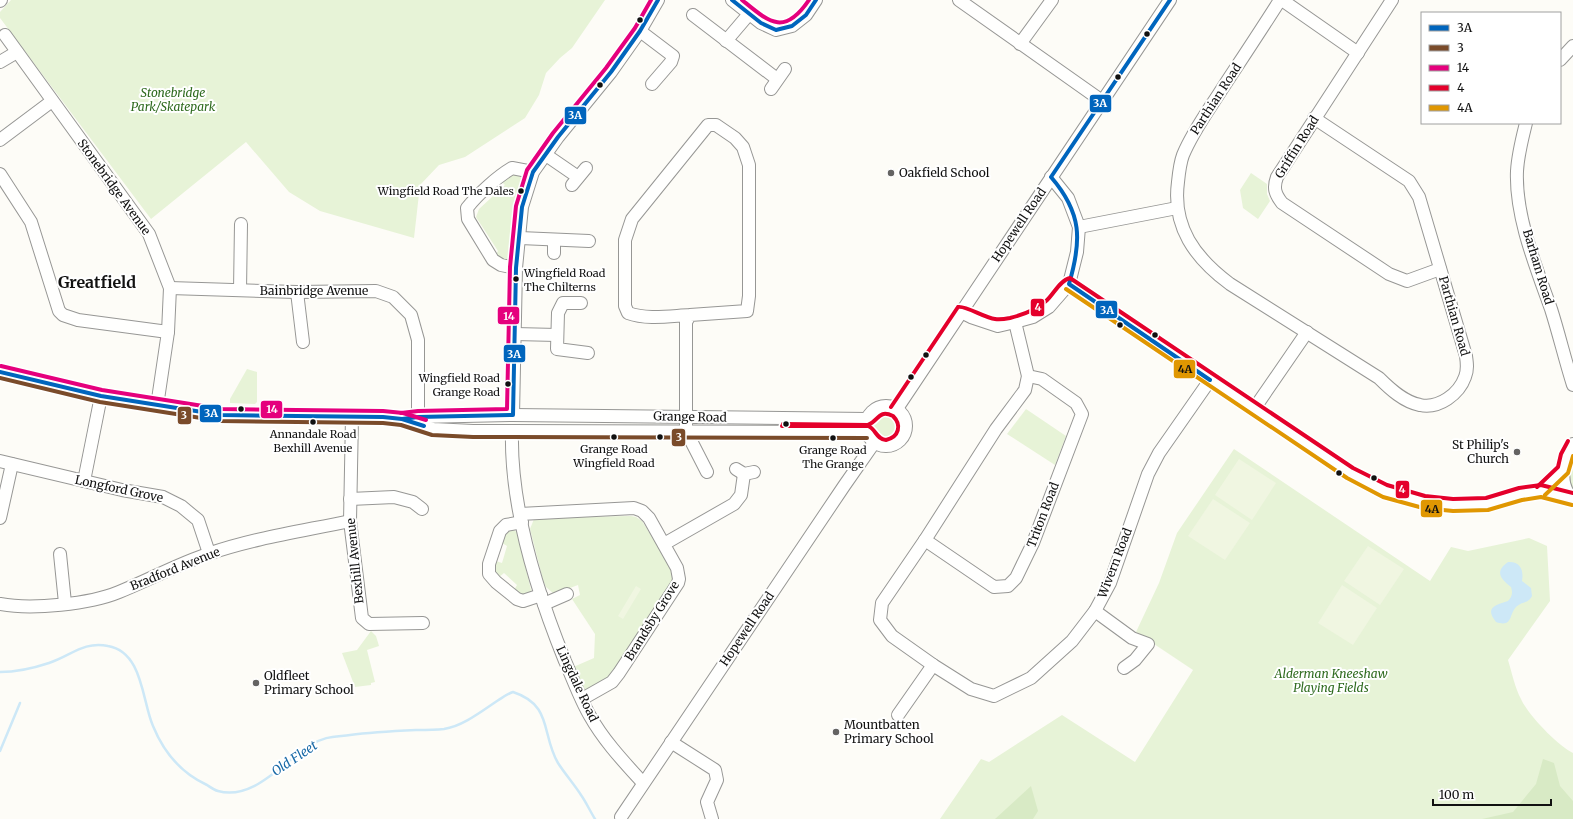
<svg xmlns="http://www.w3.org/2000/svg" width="1573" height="819" font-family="Merriweather,serif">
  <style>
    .green { fill: #e7f3d7 }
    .forest { fill: #d8eac5 }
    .pitch { fill: #f0f6e1 }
    .water { fill: #cde8f7 }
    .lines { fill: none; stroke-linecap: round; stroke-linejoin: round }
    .stream { stroke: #cde8f7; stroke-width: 2.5 }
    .minor-casing { stroke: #979795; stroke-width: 14 }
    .minor { stroke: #fffffe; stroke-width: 12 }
    .bus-1-casing { stroke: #fff; stroke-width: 7 }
    .bus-2-casing { stroke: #fff; stroke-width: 7 }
    .bus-3-casing { stroke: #fff; stroke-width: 7 }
    .bus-4-casing { stroke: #fff; stroke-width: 7 }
    .bus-5-casing { stroke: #fff; stroke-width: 7 }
    .bus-1 { stroke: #0065bd; stroke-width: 4 }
    .bus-2 { stroke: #7a4b2a; stroke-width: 4 }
    .bus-3 { stroke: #e5007d; stroke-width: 4 }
    .bus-4 { stroke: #e4002b; stroke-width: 4 }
    .bus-5 { stroke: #e09702; stroke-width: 4 }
    .bus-dot { fill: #111; stroke: #fff; stroke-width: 1.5 }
    .poi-dot { fill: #646362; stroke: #fff; stroke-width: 1.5 }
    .labels { text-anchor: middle; stroke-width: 4; stroke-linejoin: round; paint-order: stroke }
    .bus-label { font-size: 11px; fill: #111; stroke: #fff }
    .park-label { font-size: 12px; font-style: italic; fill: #2f6b1f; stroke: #fff }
    .street-label { font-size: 12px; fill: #111; stroke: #fff }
    .poi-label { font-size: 12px; fill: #111; stroke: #fff; text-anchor: start }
    .water-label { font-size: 13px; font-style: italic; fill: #1768a6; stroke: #fff }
    .district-label { font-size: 16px; font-weight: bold; fill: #111; stroke: #fff }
    .line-badge { stroke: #fff; stroke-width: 1.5 }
    .badge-label { font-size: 11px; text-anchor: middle; font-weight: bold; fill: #fff }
    .pale-badge-label { font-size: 11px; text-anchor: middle; font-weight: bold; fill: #111 }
  </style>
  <rect width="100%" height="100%" fill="#fdfcf7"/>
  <g class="green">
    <path d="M 11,0 L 605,0 L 572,48 L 560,58 L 546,73 L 539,95 L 525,118 L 465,157 L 439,165 L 420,185 L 414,238 L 320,211 L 289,192 L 246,142 L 151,219 L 0,18 L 0,12 Z"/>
    <path d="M 510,172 L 523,174 L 525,178 L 515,207 L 511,261 L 509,263 L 494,257 L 498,251 L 476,217 L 479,209 L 505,185 L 500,180 Z"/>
    <path d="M 1251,173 L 1267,184 L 1267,194 L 1270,201 L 1258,219 L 1243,208 L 1240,190 Z"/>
    <path d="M 247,369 L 257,372 L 257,402 L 255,404 L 230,403 L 230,399 Z"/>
    <path d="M 1026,409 L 1066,436 L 1055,465 L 1007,434 Z"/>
    <circle cx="886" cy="426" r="14"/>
    <path d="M 1234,449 L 1430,581 L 1451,547 L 1468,551 L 1529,538 L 1547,546 L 1550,601 L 1508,660 C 1512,673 1515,688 1521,699 C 1528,715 1558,746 1573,753 L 1573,819 L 940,819 L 981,759 L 989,762 L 1062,715 L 1135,762 L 1193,670 L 1136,632 L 1159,583 L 1177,533 Z"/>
    <path d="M 1573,453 L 1573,491 C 1566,478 1567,466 1573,453 Z"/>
    <path d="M 631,516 L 636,517 L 642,521 L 673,570 L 675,578 L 617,672 L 583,697 L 571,668 L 594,658 L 595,634 L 572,599 L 580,595 L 578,585 L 554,594 L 546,587 L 543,580 L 530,529 L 534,519 L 569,517 Z"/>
    <path d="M 510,528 L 517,532 L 532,594 L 530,597 L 513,592 L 517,585 L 504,573 L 498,578 L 492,573 L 496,561 L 502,563 L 507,546 L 499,541 Z"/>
    <path d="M 371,631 L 376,636 L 379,646 L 367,650 L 375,682 L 371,683 L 371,685 L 355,687 L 342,653 L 357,650 Z"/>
  </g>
  <g class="forest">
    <path d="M 1543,759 L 1554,763 L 1560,786 L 1573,801 L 1573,819 L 1482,819 L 1513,812 L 1536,784 Z"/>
    <path d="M 1031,786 L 1038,811 L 1033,819 L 995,819 Z"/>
  </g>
  <g class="pitch">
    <path d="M 1239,459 L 1276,483 L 1252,520 L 1215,495 Z"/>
    <path d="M 1213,499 L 1250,523 L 1225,560 L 1188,536 Z"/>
    <path d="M 1368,546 L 1404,569 L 1380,605 L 1344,581 Z"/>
    <path d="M 1342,585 L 1377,608 L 1353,645 L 1318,623 Z"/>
    <path d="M 636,586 L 641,589 L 623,619 L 618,616 Z"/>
  </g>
  <path class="water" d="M 1508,562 C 1520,561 1524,570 1522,581 L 1531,588 L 1532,596 C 1528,604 1522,601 1516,607 C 1509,614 1513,628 1496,622 C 1484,607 1496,605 1508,601 C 1512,597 1513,593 1511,587 C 1501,579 1494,572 1508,562 Z"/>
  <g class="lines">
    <g class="stream">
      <path d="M 0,672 C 17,672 34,668 49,663 C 71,656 83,641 108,646 C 143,652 142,701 153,726 C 164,753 181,773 207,785 C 210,787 214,790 218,791 C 254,801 284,761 311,745 C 325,736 334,737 350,735 C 372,732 394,731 416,730 C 425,730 435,730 444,729 C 463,726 482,711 497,701 C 502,698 507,694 513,692 C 553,705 541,734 558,763 C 565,774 574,784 581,795 C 586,802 590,811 595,819"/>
      <path d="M 0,751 L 20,703"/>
    </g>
    <defs>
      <g id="minor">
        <path d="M 732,0 L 761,23 L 776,30 L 792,26 L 806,15 L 816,0"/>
        <path d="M 959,0 L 1102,101"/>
        <path d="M 1280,0 C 1261,30 1241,60 1222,89 C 1208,111 1193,131 1183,155 C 1180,163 1179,172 1178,182 C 1172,227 1195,258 1230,284 L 1379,378 C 1390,389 1404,402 1420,405 C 1439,409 1459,394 1465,377 C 1468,370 1467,363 1466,356 L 1419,197 L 1409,181 L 1314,118"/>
        <path d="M 1282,0 L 1358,53"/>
        <path d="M 1392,0 L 1277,177 C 1273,188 1275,194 1282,203 L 1389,274 L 1407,281 L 1440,269"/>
        <path d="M 0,1 L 1,0"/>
        <path d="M 693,15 L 777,79"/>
        <path d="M 640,31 L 673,56 L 671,62 L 652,84"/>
        <path d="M 5,35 L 149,234 L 170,288 L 168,332 L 157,406"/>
        <path d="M 726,41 L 749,14"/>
        <path d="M 1020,44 L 1052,0"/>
        <path d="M 1560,60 L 1573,46"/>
        <path d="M 0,62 L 17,52"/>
        <path d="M 771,89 L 785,69"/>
        <path d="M 1526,123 C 1522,139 1518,154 1517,171 C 1515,216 1536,267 1551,309 C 1559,334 1565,360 1573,385"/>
        <path d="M 0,140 L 52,101"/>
        <path d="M 546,155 L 578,177"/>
        <path d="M 0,174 L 31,222 L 59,311 L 63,315 L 78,320 L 168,332"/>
        <path d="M 572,185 L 586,168"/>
        <path d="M 1079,227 L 1177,208"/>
        <path d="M 520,238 L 589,241"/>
        <path d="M 554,240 L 554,253"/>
        <path d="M 516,268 L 501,265 L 493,260 L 468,219 L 467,208 C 478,194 497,177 512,168 L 533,172"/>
        <path d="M 1069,284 L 1210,380 L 1350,473 L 1385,491 L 1424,502 L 1453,505 L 1487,504 L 1521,494 L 1541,491 L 1571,498"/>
        <path d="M 170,288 L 297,292 L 376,291 L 393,297 L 411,315 L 418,340 L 418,417 L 417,424"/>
        <path d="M 240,290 L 241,224"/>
        <path d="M 297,292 L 303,342"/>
        <path d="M 581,303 L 563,303 L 558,313 L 557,349 L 588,353"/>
        <path d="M 961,312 L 971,317 L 998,326 L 1015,322 L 1033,317 L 1049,307 L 1069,284 L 1077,252 L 1079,227 L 1068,198 L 1051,177"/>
        <path d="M 690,315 C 670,316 647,320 628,313 L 625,306 L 625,240 L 632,219 L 708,125 L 716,125 L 735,138 L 743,147 L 749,165 L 749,296 L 747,311 L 690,315 L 686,322 L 686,431 L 707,472"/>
        <path d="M 1015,322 L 1028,376 L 1025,390 L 996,429 L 925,540 L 882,603 L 880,620 L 892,636 L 933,665 L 971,689 L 994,696 L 1031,678 L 1072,641 L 1095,611 L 1110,583 L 1148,474 L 1159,453 L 1210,380"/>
        <path d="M 515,334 L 557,335"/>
        <path d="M 0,372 L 101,396 L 221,415 L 383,417 L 402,419 L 433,429 L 473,431 L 867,432"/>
        <circle cx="886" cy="426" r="20"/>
        <path d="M 1254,409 L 1307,332"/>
        <path d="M 896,410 L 1170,0"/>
        <path d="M 513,415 L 516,268 L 522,207 L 533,172 L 558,137 L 611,72 L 640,31 L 658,0"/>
        <path d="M 352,417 L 350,521 L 362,618 L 369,624 L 423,623"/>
        <path d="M 407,419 L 418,417 L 513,415 L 867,419"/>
        <path d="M 512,431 C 510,506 537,592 565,661 C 573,679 580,699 590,716 C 604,741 624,762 643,783"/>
        <path d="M 1573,444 C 1564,461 1557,484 1573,499"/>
        <path d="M 0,461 L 122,490 L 163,497 L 181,506 L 198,520 L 209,553"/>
        <path d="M 736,469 L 744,474 L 754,472"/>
        <path d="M 84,481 L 101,396"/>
        <path d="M 1541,491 L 1563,470"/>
        <path d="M 350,499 L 394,497 L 413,502 L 422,509"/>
        <path d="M 520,514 L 634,508 L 642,511 L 649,518 L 677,568 L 679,579 L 678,583 L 619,673 L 612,682 L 582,699"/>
        <path d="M 0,518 L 12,464"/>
        <path d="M 522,522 L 506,525 L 500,531 L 489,564 L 489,574 L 496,582 L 517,599 L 523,601 L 541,595"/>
        <path d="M 925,540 L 994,587 L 1008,586 L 1016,578 L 1033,543 L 1082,414 L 1076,403 L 1042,379 L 1028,376"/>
        <path d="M 664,544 L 734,504 L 741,495 L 744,474"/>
        <path d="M 60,554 L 65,603"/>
        <path d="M 0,604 C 32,610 90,604 119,592 C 149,580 178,564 208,554 C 254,538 303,531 350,521"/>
        <path d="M 544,604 L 567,594"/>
        <path d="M 1095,611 L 1132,638 L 1148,644 L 1135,660 L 1124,668"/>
        <path d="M 898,715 L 933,665"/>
        <path d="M 671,742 L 715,770 L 717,780 L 707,802 L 712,819"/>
        <path d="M 621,817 L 844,486 L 874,443"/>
      </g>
    </defs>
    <use href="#minor" class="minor-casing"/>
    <use href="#minor" class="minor"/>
    <defs>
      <g id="bus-1">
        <path d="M 732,0 L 761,23 L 776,30 L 792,26 L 806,15 L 816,0"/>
        <path d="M 1170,0 L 1051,177 C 1082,213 1082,240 1069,284 L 1210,380"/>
        <path d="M 0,372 L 101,396 L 221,415 L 383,417 L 402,419 L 424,426"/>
        <path d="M 402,419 L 418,417 L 513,415 L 516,268 L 522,207 L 533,172 L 558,137 L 611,72 L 640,31 L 658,0"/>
      </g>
      <path id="bus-2" d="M 0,378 L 100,402 L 220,421 L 383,423 L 401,425 L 432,435 L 473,437 L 867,438"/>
      <g id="bus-3">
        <path d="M 742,0 C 769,22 784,37 809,0"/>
        <path d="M 1,366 L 102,390 L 222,409 L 383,411 L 403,413 L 426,420"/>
        <path d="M 401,413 L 418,411 L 507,409 L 510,267 L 516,206 L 527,170 L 553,133 L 606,68 L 635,28 L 651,0"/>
      </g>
      <g id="bus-4">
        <path d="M 891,407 L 958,307 C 965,305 985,318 995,319 C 1000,320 1005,319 1010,318 C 1022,315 1036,310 1046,301 C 1053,295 1060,280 1070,278 L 1353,468 L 1387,485 L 1425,496 L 1453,499 L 1486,498 L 1519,488 L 1541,485 L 1573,493"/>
        <path d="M 782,426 L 868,426 C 876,429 876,439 886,440 C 899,437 902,425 893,416 C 878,409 879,421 868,425 L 783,424"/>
        <path d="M 1537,487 L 1558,467 L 1561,454 L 1568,441"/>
      </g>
      <g id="bus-5">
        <path d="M 1066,289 L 1347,478 L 1383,497 L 1423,508 L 1453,511 L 1488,510 L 1522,500 L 1541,497 L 1572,505"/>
        <path d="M 1545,495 L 1568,473 L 1573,456"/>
      </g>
    </defs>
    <use href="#bus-1" class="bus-1-casing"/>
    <use href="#bus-2" class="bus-2-casing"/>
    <use href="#bus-3" class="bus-3-casing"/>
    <use href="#bus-4" class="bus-4-casing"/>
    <use href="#bus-5" class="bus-5-casing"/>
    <use href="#bus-1" class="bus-1"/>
    <use href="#bus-2" class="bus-2"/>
    <use href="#bus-3" class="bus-3"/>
    <use href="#bus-4" class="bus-4"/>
    <use href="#bus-5" class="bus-5"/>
  </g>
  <g class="bus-dot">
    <circle cx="640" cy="20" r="3.5"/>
    <circle cx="1147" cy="34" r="3.5"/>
    <circle cx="1118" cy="77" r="3.5"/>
    <circle cx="600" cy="85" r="3.5"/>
    <circle cx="521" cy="191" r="3.5"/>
    <circle cx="516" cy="279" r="3.5"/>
    <circle cx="1120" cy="325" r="3.5"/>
    <circle cx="1155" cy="335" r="3.5"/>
    <circle cx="926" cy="355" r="3.5"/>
    <circle cx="911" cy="377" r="3.5"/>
    <circle cx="508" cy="384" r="3.5"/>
    <circle cx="241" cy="409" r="3.5"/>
    <circle cx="313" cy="422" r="3.5"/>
    <circle cx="786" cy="424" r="3.5"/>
    <circle cx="614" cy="437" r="3.5"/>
    <circle cx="660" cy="437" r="3.5"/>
    <circle cx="833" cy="438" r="3.5"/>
    <circle cx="1339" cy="473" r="3.5"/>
    <circle cx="1374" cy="478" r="3.5"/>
  </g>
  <g class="poi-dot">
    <circle cx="891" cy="173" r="4"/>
    <circle cx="1517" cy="452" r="4"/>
    <circle cx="256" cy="683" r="4"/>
    <circle cx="836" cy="732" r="4"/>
  </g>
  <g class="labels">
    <g class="bus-label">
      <text x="514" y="195" text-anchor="end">Wingfield Road The Dales</text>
      <text x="524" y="277" text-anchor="start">Wingfield Road<tspan x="524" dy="14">The Chilterns</tspan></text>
      <text x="500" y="382" text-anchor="end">Wingfield Road<tspan x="500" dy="14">Grange Road</tspan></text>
      <text x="313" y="438">Annandale Road<tspan x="313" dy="14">Bexhill Avenue</tspan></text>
      <text x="614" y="453">Grange Road<tspan x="614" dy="14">Wingfield Road</tspan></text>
      <text x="833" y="454">Grange Road<tspan x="833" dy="14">The Grange</tspan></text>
    </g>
    <g class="park-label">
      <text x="173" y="97">Stonebridge<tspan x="173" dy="14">Park/Skatepark</tspan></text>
      <text x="1331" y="678">Alderman Kneeshaw<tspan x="1331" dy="14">Playing Fields</tspan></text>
    </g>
    <g class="street-label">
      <text transform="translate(1216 99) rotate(-57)" y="4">Parthian Road</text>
      <text transform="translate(1297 147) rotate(-58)" y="4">Griffin Road</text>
      <text transform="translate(114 187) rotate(54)" y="4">Stonebridge Avenue</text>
      <text transform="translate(1019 225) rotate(-56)" y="4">Hopewell Road</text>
      <text transform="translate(1538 267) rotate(73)" y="4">Barham Road</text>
      <text x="314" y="295">Bainbridge Avenue</text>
      <text transform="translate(1454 316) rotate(74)" y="4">Parthian Road</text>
      <text transform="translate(690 417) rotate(1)" y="4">Grange Road</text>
      <text transform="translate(119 489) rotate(12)" y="4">Longford Grove</text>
      <text transform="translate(1043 515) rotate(-69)" y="4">Triton Road</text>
      <text transform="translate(355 561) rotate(-96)" y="4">Bexhill Avenue</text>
      <text transform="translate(1115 563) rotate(-69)" y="4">Wivern Road</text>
      <text transform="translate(175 569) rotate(-22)" y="4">Bradford Avenue</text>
      <text transform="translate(652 621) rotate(-58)" y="4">Brandsby Grove</text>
      <text transform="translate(747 629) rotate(-56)" y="4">Hopewell Road</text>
      <text transform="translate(577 684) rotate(65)" y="4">Lingdale Road</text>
    </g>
    <g class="poi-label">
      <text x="899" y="177">Oakfield School</text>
      <text x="1509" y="449" text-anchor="end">St Philip's<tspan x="1509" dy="14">Church</tspan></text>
      <text x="264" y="680">Oldfleet<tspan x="264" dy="14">Primary School</tspan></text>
      <text x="844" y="729">Mountbatten<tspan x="844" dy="14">Primary School</tspan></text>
    </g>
    <g class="water-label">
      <text transform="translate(294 758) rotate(-34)" y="5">Old Fleet</text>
    </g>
    <g class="district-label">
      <text x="97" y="288">Greatfield</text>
    </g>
  </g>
  <g class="line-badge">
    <rect x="1089" y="94" width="23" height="19" rx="4" fill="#0065bd"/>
    <rect x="564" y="106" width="23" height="19" rx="4" fill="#0065bd"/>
    <rect x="1030" y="298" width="15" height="19" rx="4" fill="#e4002b"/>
    <rect x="1095" y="300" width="23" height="19" rx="4" fill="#0065bd"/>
    <rect x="497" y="306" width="23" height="19" rx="4" fill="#e5007d"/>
    <rect x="503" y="344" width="23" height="19" rx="4" fill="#0065bd"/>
    <rect x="1173" y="359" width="23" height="20" rx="4" fill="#e09702"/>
    <rect x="260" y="400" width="23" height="19" rx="4" fill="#e5007d"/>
    <rect x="199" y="404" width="23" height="19" rx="4" fill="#0065bd"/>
    <rect x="177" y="406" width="15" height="19" rx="4" fill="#7a4b2a"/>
    <rect x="671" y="428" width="15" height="19" rx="4" fill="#7a4b2a"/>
    <rect x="1395" y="480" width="15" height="19" rx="4" fill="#e4002b"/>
    <rect x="1420" y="499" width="23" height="19" rx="4" fill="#e09702"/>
  </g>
  <g class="badge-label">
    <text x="1100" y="107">3A</text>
    <text x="575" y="119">3A</text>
    <text x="1038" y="311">4</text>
    <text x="1107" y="314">3A</text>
    <text x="509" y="320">14</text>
    <text x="514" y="358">3A</text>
    <text x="272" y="413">14</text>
    <text x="211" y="417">3A</text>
    <text x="184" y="419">3</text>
    <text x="679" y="441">3</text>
    <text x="1402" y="493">4</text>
  </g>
  <g class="pale-badge-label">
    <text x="1185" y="373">4A</text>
    <text x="1432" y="513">4A</text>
  </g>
  <rect x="1421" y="12" width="140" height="112" fill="#ffffff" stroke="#a0a0a0"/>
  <rect x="1429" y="25" width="20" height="6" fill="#0065bd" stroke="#a0a0a0"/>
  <text x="1457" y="32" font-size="12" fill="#111111">3A</text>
  <rect x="1429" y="45" width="20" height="6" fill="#7a4b2a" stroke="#a0a0a0"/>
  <text x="1457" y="52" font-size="12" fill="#111111">3</text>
  <rect x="1429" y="65" width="20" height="6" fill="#e5007d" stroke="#a0a0a0"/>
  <text x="1457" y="72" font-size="12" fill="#111111">14</text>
  <rect x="1429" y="85" width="20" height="6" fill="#e4002b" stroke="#a0a0a0"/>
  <text x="1457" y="92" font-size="12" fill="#111111">4</text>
  <rect x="1429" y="105" width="20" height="6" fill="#e09702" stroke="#a0a0a0"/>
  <text x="1457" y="112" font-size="12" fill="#111111">4A</text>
  <path d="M1433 799v6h118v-6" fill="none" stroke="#111111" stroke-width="2"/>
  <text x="1439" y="799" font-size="12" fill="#111111" stroke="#ffffff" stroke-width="3" paint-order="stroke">100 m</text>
</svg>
